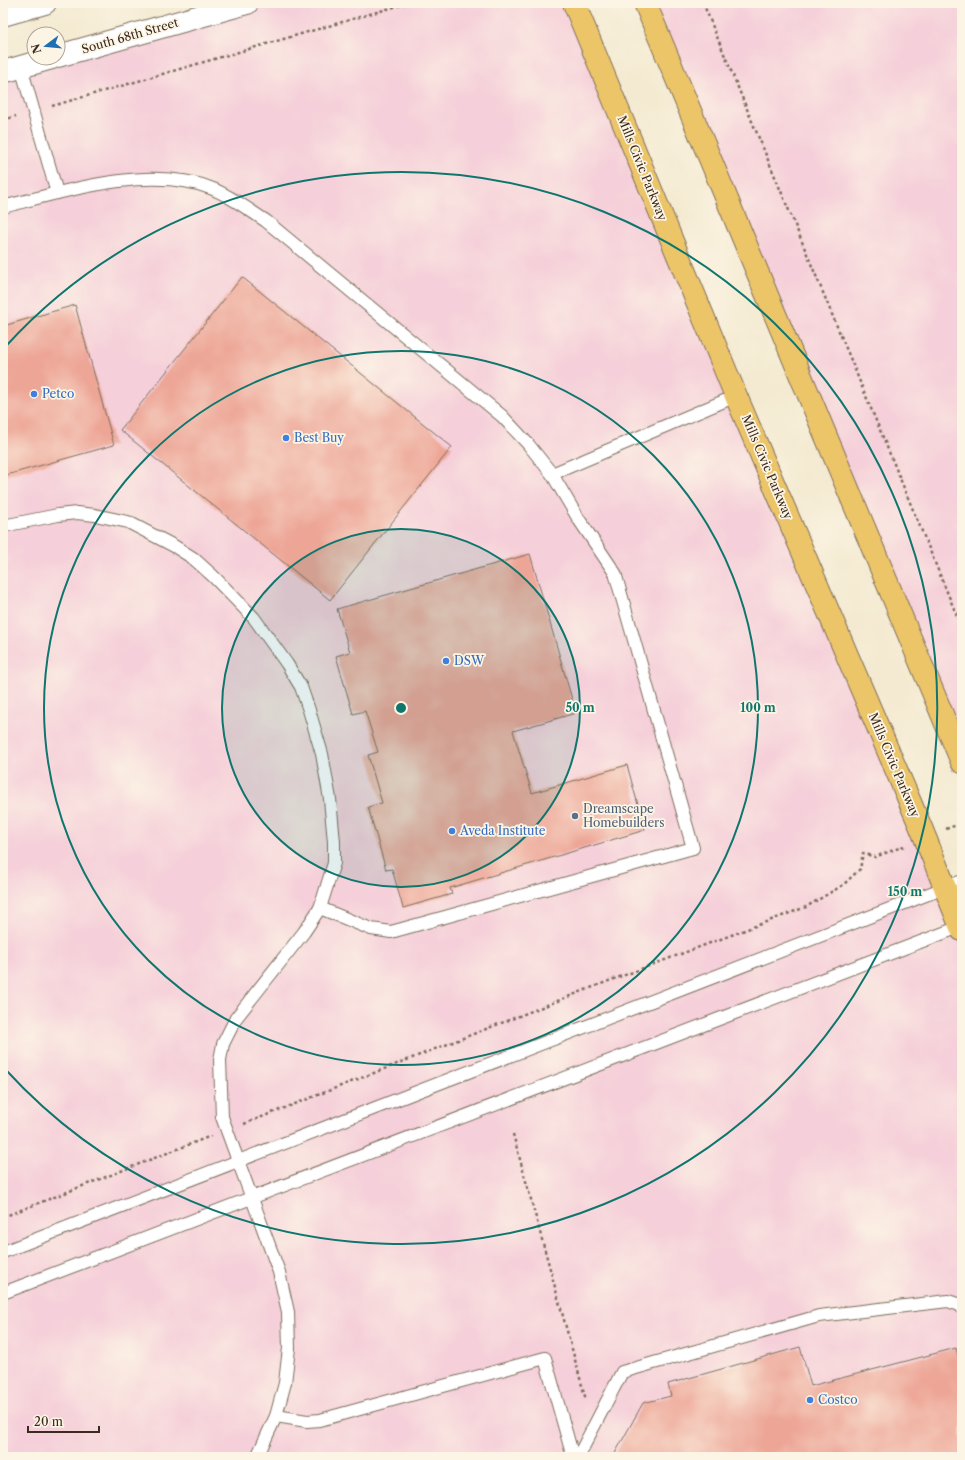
<svg xmlns="http://www.w3.org/2000/svg" width="965" height="1460" font-family="'Libre Caslon Text',serif">
  <style>
    .built { fill: #f5cfd9 }
    .building { fill: #eda596 }
    .lines { fill: none; stroke-linecap: round; stroke-linejoin: round }
    .service-casing { stroke: #7c6d5d; stroke-width: 14 }
    .tertiary-casing { stroke: #7c6d5d; stroke-width: 24 }
    .primary-casing { stroke: #7c6d5d; stroke-width: 24 }
    .path { stroke: #7c6d5d; stroke-width: 2.5; stroke-dasharray: 3 3; stroke-linecap: butt }
    .service { stroke: #fff; stroke-width: 12 }
    .tertiary { stroke: #fff; stroke-width: 22 }
    .primary { stroke: #edc569; stroke-width: 22 }
    .ring { fill: none; stroke: #0f766e; stroke-width: 2 }
    .shop-dot { fill: #3f7fe0; stroke: #fcf5e5; stroke-width: 1.5 }
    .service-dot { fill: #5c6f8a; stroke: #fcf5e5; stroke-width: 1.5 }
    .labels { text-anchor: middle; stroke-width: 3.5; stroke-linejoin: round; paint-order: stroke }
    .street-label { font-size: 12px; fill: #3b2a1e; stroke: #fcf5e5 }
    .shop-label { font-size: 12px; fill: #366cbe; stroke: #fcf5e5; text-anchor: start }
    .service-label { font-size: 12px; fill: #4e5e75; stroke: #fcf5e5; text-anchor: start }
    .centre { fill: #0f766e; stroke: #fcf5e5; stroke-width: 2 }
    .ring-label { font-size: 12px; text-anchor: middle; font-weight: bold; fill: #0f766e; stroke: #fcf5e5; stroke-width: 3.5; stroke-linejoin: round; paint-order: stroke }
  </style>
  <rect width="100%" height="100%" fill="#fcf5e5"/>
  <filter id="ink" filterUnits="userSpaceOnUse"><feTurbulence type="fractalNoise" baseFrequency=".025" numOctaves="2"/><feDisplacementMap in="SourceGraphic" scale="8" xChannelSelector="R" yChannelSelector="G"/><feConvolveMatrix kernelMatrix="1 2 1 2 8 2 1 2 1" color-interpolation-filters="sRGB"/></filter>
  <filter id="wash" filterUnits="userSpaceOnUse"><feTurbulence type="fractalNoise" baseFrequency=".012" numOctaves="4" result="noise"/><feDisplacementMap in="SourceGraphic" scale="16" xChannelSelector="R" yChannelSelector="G"/><feGaussianBlur stdDeviation="0.9" result="paint"/><feColorMatrix in="noise" values="0 0 0 0 0 0 0 0 0 0 0 0 0 0 0 0 0 1.4 0 .05"/><feComposite in="paint" operator="in"/></filter>
  <g filter="url(#wash)">
    <rect width="100%" height="100%" fill="#f4ead1"/>
    <g class="built">
      <path d="M 247,3 L 574,3 L 962,930 L 962,1457 L 3,1457 L 3,72 Z"/>
      <path d="M 645,3 L 962,3 L 962,762 Z"/>
    </g>
    <g id="blocks">
      <g class="building">
        <path d="M 242,277 L 452,447 L 330,600 L 120,430 Z"/>
        <path d="M 75,305 L 114,445 L 3,476 L 3,326 Z"/>
        <path d="M 530,554 L 576,713 L 513,731 L 532,793 L 627,765 L 645,830 L 450,888 L 452,894 L 403,908 L 392,869 L 386,870 L 368,807 L 382,803 L 368,755 L 378,752 L 365,711 L 353,714 L 336,656 L 350,652 L 337,609 Z"/>
        <path d="M 800,1347 L 811,1386 L 956,1348 L 962,1369 L 962,1457 L 613,1457 L 643,1403 L 671,1396 L 668,1384 Z"/>
      </g>
    </g>
  </g>
  <g filter="url(#ink)">
    <use href="#blocks" fill-opacity="0" stroke="#7c6d5d" stroke-width="1"/>
    <g class="lines">
      <defs>
        <g id="service">
          <path d="M 21,67 L 57,193"/>
          <path d="M 3,207 C 64,191 152,164 213,189 C 232,197 249,210 266,221 L 502,416 L 528,444 L 552,474 L 578,518 L 615,573 L 693,848 L 391,932 L 371,929 L 320,908"/>
          <path d="M 552,474 L 736,396"/>
          <path d="M 3,526 L 58,515 L 77,513 L 95,515 L 128,522 L 174,546 L 193,558 L 213,576 L 254,618 L 287,664 L 301,687 L 309,710 L 322,754 L 330,799 L 334,842 L 334,863 L 320,908 L 304,932 L 236,1018 L 223,1044 L 220,1060 L 222,1117 L 279,1272 L 288,1312 L 289,1348 L 285,1383 L 276,1416 L 257,1457"/>
          <path d="M 3,1252 L 962,881"/>
          <path d="M 3,1293 L 962,926"/>
          <path d="M 276,1416 L 307,1421 L 320,1420 L 545,1358 L 573,1457"/>
          <path d="M 578,1457 L 622,1372 L 819,1316 L 948,1301 L 960,1305 L 962,1308"/>
        </g>
        <g id="tertiary">
          <path d="M 3,15 L 45,3"/>
          <path d="M 58,56 L 247,3"/>
          <path d="M 3,72 L 52,58"/>
        </g>
        <g id="primary">
          <path d="M 574,3 L 736,396 L 922,830 L 962,930"/>
          <path d="M 645,3 L 962,762"/>
        </g>
      </defs>
      <use href="#service" class="service-casing"/>
      <use href="#tertiary" class="tertiary-casing"/>
      <use href="#primary" class="primary-casing"/>
      <g class="path">
        <path d="M 703,3 L 962,628"/>
        <path d="M 52,106 L 408,3"/>
        <path d="M 3,120 L 16,116"/>
        <path d="M 946,829 L 962,823"/>
        <path d="M 244,1124 L 593,987 L 806,907 L 843,885 L 860,869 L 863,853 L 875,857 L 904,846"/>
        <path d="M 513,1134 L 586,1400"/>
        <path d="M 3,1217 L 211,1136"/>
      </g>
      <use href="#service" class="service"/>
      <use href="#tertiary" class="tertiary"/>
      <use href="#primary" class="primary"/>
    </g>
  </g>
  <circle cx="401" cy="708" r="179" fill="#0f766e" fill-opacity=".12"/>
  <g class="ring">
    <circle cx="401" cy="708" r="179"/>
    <circle cx="401" cy="708" r="357"/>
    <path d="M6 346A536 536 0 1 1 6 1070"/>
  </g>
  <g class="shop-dot">
    <circle cx="34" cy="394" r="4"/>
    <circle cx="286" cy="438" r="4"/>
    <circle cx="446" cy="661" r="4"/>
    <circle cx="452" cy="831" r="4"/>
    <circle cx="810" cy="1400" r="4"/>
  </g>
  <circle class="service-dot" cx="575" cy="816" r="4"/>
  <g class="labels">
    <g class="street-label">
      <text transform="translate(130 36) rotate(-16)" y="4">South 68th Street</text>
      <text transform="translate(642 168) rotate(68)" y="4">Mills Civic Parkway</text>
      <text transform="translate(767 467) rotate(67)" y="4">Mills Civic Parkway</text>
      <text transform="translate(894 765) rotate(67)" y="4">Mills Civic Parkway</text>
    </g>
    <g class="shop-label">
      <text x="42" y="398">Petco</text>
      <text x="294" y="442">Best Buy</text>
      <text x="454" y="665">DSW</text>
      <text x="460" y="835">Aveda Institute</text>
      <text x="818" y="1404">Costco</text>
    </g>
    <g class="service-label">
      <text x="583" y="813">Dreamscape<tspan x="583" dy="14">Homebuilders</tspan></text>
    </g>
  </g>
  <circle cx="401" cy="708" r="6" class="centre"/>
  <g class="ring-label">
    <text x="580" y="712">50 m</text>
    <text x="758" y="712">100 m</text>
    <text x="905" y="896">150 m</text>
  </g>
  <rect width="965" height="1460" fill="none" stroke="#fcf5e5" stroke-width="16"/>
  <g transform="translate(46 46) rotate(254)"><circle r="19" fill="#fcf5e5" stroke="#afa495"/>
  <path d="M0-3L7 15L0 10L-7 15Z" fill="#1f6fb2"/>
  <text y="-6" font-size="11" font-weight="bold" text-anchor="middle" fill="#3b2a1e">N</text>
  </g>
  <path d="M28 1426v6h71v-6" fill="none" stroke="#3b2a1e" stroke-width="2"/>
  <text x="34" y="1426" font-size="12" fill="#3b2a1e" stroke="#fcf5e5" stroke-width="3" paint-order="stroke">20 m</text>
</svg>
